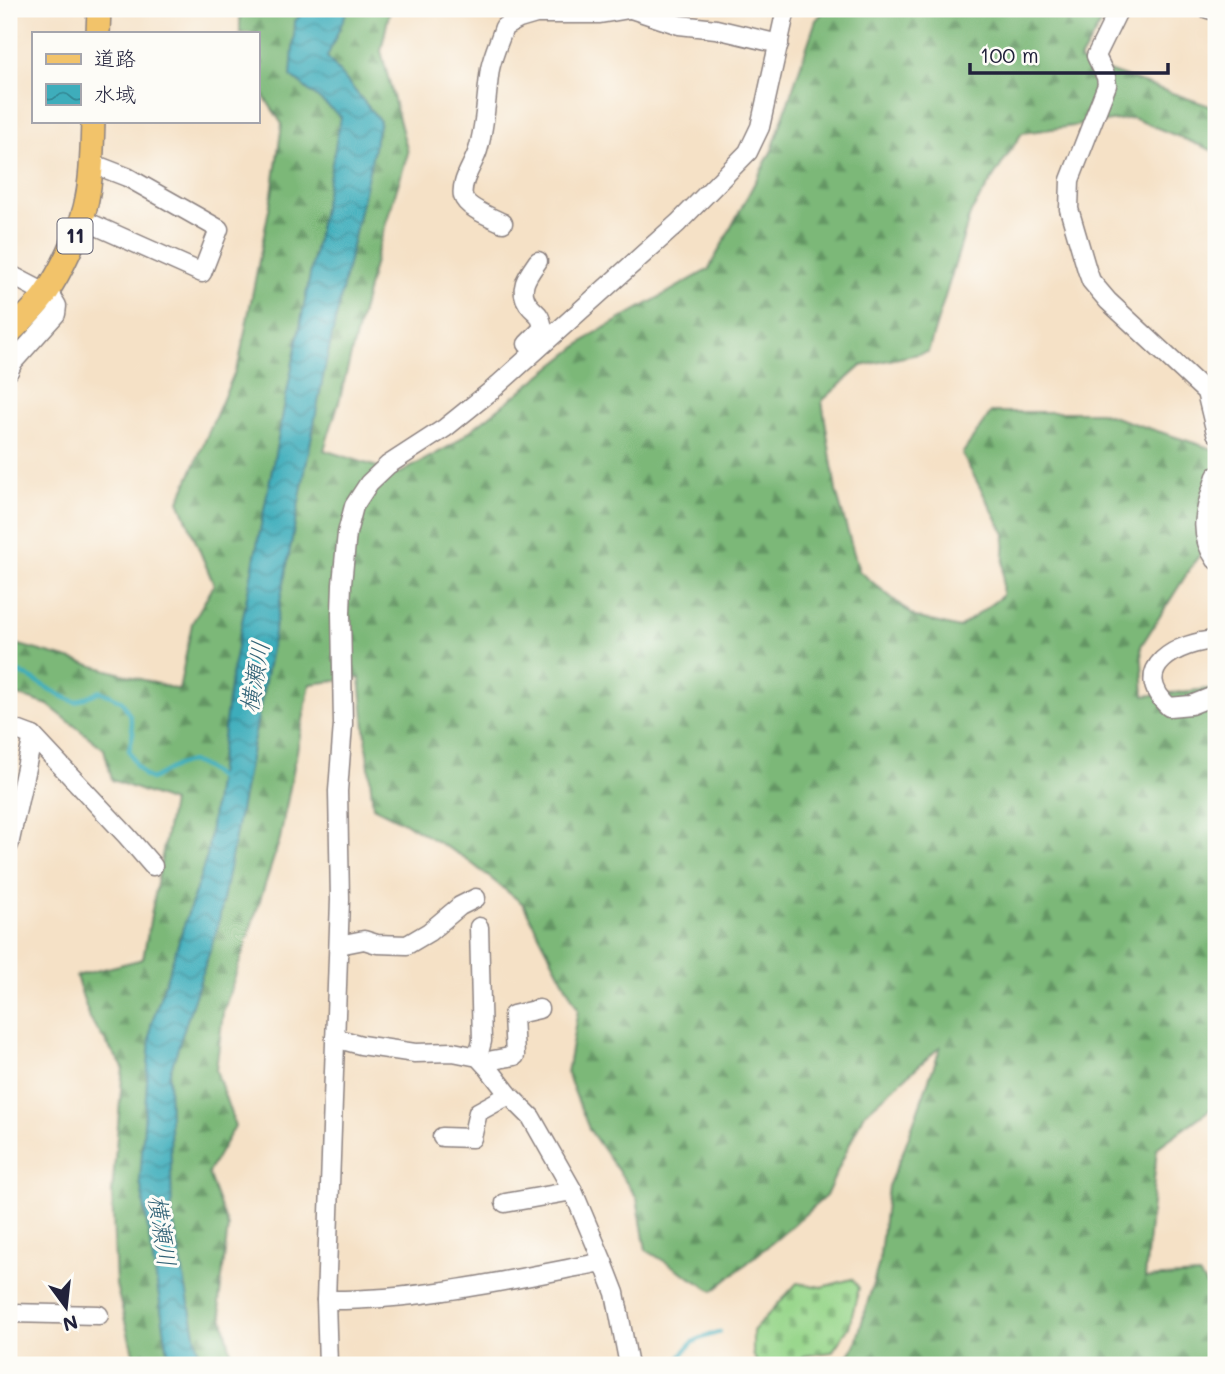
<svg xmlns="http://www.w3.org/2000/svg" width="1225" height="1374" font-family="Mali,'Klee One',sans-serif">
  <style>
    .forest { fill: url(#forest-firs); stroke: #4e6d5a; stroke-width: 2 }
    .cemetery { fill: url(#cemetery-stones); stroke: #5e7c64; stroke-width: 2 }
    .water { fill: url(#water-waves); stroke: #30687b; stroke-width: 2 }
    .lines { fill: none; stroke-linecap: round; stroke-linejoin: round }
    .stream { stroke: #3eadbb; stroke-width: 4.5 }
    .minor-casing { stroke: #8c8280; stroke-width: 21 }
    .major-casing { stroke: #8c8280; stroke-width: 26 }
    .minor { stroke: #fff; stroke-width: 18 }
    .major { stroke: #f2c36a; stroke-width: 23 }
    .labels { text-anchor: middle; stroke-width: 6; stroke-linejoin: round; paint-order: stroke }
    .shield { fill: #fdfcf7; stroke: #646373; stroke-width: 2 }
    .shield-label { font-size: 21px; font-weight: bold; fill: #22223b }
    .water-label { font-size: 24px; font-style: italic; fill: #2f6175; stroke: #fdfcf7 }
  </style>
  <defs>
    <pattern id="forest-firs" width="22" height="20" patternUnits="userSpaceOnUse" patternTransform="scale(1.75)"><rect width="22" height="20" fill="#7bb878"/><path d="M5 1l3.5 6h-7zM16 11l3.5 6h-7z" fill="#649564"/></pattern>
    <pattern id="cemetery-stones" width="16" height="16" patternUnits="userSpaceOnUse" patternTransform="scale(1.75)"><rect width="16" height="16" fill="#9ad78d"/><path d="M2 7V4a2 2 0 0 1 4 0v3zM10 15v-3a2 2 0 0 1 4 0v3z" fill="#84b87b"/></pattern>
    <pattern id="water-waves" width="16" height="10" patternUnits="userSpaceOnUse" patternTransform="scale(1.75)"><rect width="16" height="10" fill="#3eadbb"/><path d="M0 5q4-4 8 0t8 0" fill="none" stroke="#348c99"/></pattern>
  </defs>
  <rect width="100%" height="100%" fill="#fdfcf7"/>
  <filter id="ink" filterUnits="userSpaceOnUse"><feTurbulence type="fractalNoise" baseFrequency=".0143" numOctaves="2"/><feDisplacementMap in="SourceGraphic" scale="14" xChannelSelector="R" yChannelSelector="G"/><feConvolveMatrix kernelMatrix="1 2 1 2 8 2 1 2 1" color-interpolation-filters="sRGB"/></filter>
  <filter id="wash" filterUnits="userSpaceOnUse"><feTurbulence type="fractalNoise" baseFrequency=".00686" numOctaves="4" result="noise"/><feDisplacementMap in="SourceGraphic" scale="28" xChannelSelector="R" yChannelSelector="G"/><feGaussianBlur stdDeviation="1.57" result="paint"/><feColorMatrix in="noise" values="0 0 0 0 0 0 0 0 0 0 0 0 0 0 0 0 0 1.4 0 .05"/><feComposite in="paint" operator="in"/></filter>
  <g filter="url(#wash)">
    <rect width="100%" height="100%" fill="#f5e1c6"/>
    <path class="forest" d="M 240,9 L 390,9 L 381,51 L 408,153 L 378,249 L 340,398 L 324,450 L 399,474 L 452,445 L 592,335 L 709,269 L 772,150 L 816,20 L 826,9 L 1109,9 L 1079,61 L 1210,106 L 1216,114 L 1216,152 L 1133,118 L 1022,133 L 971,212 L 928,352 L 861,366 L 822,401 L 836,491 L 859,571 L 915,617 L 959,628 L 1002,596 L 1005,534 L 962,454 L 991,412 L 1099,412 L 1216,450 L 1216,535 L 1195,561 L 1141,646 L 1144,696 L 1216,688 L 1216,1105 L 1157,1148 L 1145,1278 L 1199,1275 L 1216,1299 L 1216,1365 L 841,1365 L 855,1346 L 879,1263 L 888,1186 L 903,1152 L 941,1046 L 863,1115 L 826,1196 L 779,1237 L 713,1291 L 646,1250 L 637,1198 L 589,1129 L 567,1073 L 578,1009 L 523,904 L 465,858 L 405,823 L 373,807 L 360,678 L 310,684 L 280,839 L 223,1013 L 216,1070 L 235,1126 L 208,1173 L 228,1227 L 219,1303 L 234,1365 L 136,1365 L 116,1285 L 112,1193 L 123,1067 L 90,1019 L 76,976 L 143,959 L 172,802 L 112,780 L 104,749 L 48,705 L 9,692 L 9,642 L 179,690 L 192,623 L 214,585 L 179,501 L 239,362 L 272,194 L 282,124 L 257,86 L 257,33 L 240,33 Z"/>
    <path class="cemetery" d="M 852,1279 L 859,1288 L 849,1327 L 832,1352 L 804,1356 L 798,1365 L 758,1365 L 753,1354 L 753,1331 L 797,1283 L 822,1287 Z"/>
    <path class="water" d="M 306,9 L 348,9 L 327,57 L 380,121 L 324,372 L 218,926 L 169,1075 L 172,1216 L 201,1365 L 170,1365 L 140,1180 L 151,1025 L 207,856 L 231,678 L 341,117 L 291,76 L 295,21 Z"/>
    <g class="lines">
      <g class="stream">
        <path d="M 9,668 C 33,676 52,694 76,702 L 100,691 L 122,701 L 130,716 L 133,733 L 129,750 L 136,765 L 145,776 L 151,779 C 185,762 190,751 221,781"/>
        <path d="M 675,1365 C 691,1341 692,1340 720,1332"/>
      </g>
    </g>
  </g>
  <g filter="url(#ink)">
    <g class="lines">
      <defs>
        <g id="minor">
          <path d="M 631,9 L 679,25 L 716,29 L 779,44"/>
          <path d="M 1119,9 L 1096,56 L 1106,77 L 1107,85 L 1070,180 L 1069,209 L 1087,270 L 1091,281 L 1108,301 L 1206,392 L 1216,433"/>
          <path d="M 1208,9 L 1216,11"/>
          <path d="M 81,219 L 202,273 L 219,229 L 127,177 L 91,163"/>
          <path d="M 503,223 C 493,218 466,208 463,196 C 460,181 474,164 478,150 C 486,123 486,96 490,69 C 493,54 500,40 504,27 L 519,19 L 536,14 L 600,14 L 629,9"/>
          <path d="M 9,274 L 51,296 L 57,306 L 56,314 L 13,362 L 9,371"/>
          <path d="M 527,344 L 543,328 C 539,310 537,316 528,304 C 517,288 529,274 538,261"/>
          <path d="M 1216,476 C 1207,506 1195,531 1216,560"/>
          <path d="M 1216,640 C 1179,642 1127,668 1169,707 L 1191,705 L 1216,695"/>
          <path d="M 9,727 L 33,736 L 127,836 L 153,866"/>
          <path d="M 9,845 L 33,736"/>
          <path d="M 339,945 L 364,940 L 377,944 L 407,945 L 429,932 L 460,906 L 476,898"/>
          <path d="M 335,1038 L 361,1045 L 415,1053 L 453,1052 L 478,1057 L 489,1069 L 509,1095 L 531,1117 L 573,1191 L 603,1262 L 615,1293 L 629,1365"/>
          <path d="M 478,1057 L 482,1041 L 479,927"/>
          <path d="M 486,1065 L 493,1060 L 515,1056 L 513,1015 L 539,1009"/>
          <path d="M 442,1137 L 472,1138 L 478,1112 L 509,1095"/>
          <path d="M 505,1203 L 573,1191"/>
          <path d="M 326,1300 C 419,1301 513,1279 603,1262"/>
          <path d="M 9,1313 L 99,1315"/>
          <path d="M 328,1365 L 326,1300 L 340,900 L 338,791 L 343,724 L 341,613 L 342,584 L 347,533 L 354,506 L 369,483 L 388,465 L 445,428 L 491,391 L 678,223 L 748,152 L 760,127 L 786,9"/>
        </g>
        <g id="major">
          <path d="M 98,33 L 99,9"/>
          <path d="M 9,333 C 22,320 36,308 46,293 C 62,270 78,235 85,208 C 92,180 92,149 93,121"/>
        </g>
      </defs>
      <use href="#minor" class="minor-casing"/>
      <use href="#major" class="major-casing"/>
      <use href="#minor" class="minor"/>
      <use href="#major" class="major"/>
    </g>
  </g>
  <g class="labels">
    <rect class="shield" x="57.5" y="218.5" width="35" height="35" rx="5"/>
    <g class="shield-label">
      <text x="75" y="243">11</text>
    </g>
    <g class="water-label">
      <text transform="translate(255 677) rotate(-80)" y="8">横瀬川</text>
      <text transform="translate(162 1231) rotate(82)" y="8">横瀬川</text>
    </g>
  </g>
  <rect width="1225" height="1374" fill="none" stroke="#fdfcf7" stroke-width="35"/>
  <rect x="32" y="32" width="228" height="91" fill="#fdfcf7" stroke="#a5a5ac" stroke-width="2"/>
  <rect x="46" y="54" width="35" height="10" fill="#f2c36a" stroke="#a5a5ac" stroke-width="2"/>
  <text x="94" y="66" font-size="21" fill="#22223b">道路</text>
  <rect x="46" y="84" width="35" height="21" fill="url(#water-waves)" stroke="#a5a5ac" stroke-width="2"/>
  <text x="94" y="102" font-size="21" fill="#22223b">水域</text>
  <g transform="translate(66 1307) rotate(165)" stroke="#fdfcf7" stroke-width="5" paint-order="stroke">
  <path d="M0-5L12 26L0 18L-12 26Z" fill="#22223b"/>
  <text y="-10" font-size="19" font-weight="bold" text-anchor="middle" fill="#22223b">N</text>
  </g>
  <path d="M970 63v10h198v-10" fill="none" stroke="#22223b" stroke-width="3.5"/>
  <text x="980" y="63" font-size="21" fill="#22223b" stroke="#fdfcf7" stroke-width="5" paint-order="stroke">100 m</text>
</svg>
